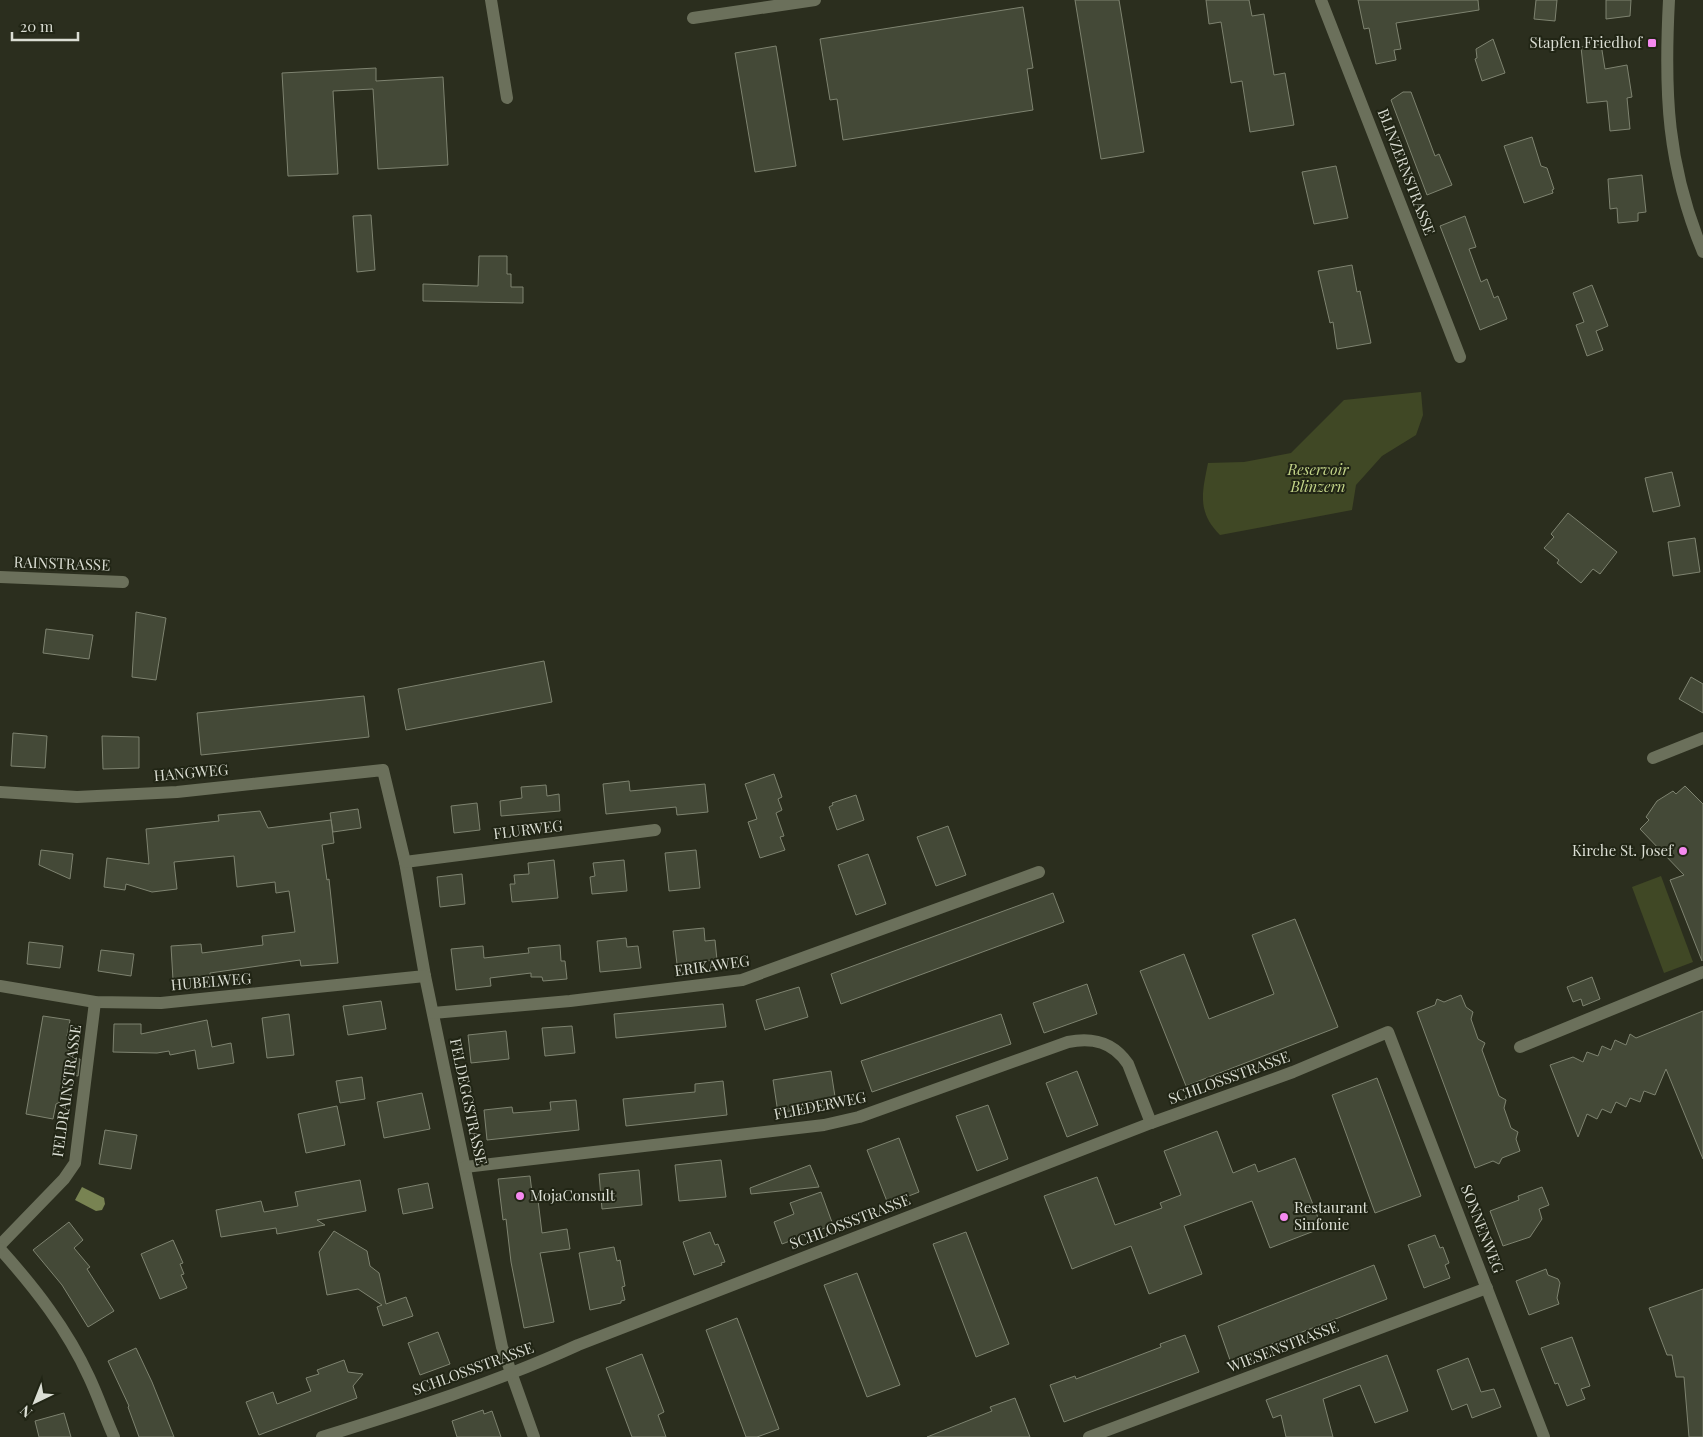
<svg xmlns="http://www.w3.org/2000/svg" width="1703" height="1437" font-family="'Playfair Display',serif">
  <style>
    .green { fill: #404825 }
    .water { fill: #788352 }
    .building { fill: #444937; stroke: #7e8370 }
    .lines { fill: none; stroke-linecap: round; stroke-linejoin: round }
    .minor { stroke: #6b705b; stroke-width: 12 }
    .poi-dot { fill: #f589ef; stroke: #212515; stroke-width: 2 }
    .labels { text-anchor: middle; stroke-width: 4; stroke-linejoin: round; paint-order: stroke }
    .poi-label { font-size: 15px; fill: #dbded4; stroke: #212515; text-anchor: end }
    .street-label { font-size: 15px; fill: #dbded4; stroke: #212515 }
    .park-label { font-size: 15px; font-style: italic; fill: #c4d589; stroke: #212515 }
  </style>
  <rect width="100%" height="100%" fill="#2b2e1e"/>
  <g class="green">
    <path d="M 1421,392 L 1423,415 L 1416,435 L 1382,456 L 1356,485 L 1352,510 L 1220,535 C 1197,512 1202,493 1208,463 L 1244,462 L 1291,453 L 1344,400 Z"/>
    <path d="M 1661,876 L 1693,962 L 1664,973 L 1632,887 Z"/>
  </g>
  <path class="water" d="M 82,1187 L 104,1198 L 105,1204 L 102,1210 L 96,1211 L 75,1200 Z"/>
  <g class="building">
    <path d="M 1075,0 L 1119,0 L 1144,152 L 1101,159 Z"/>
    <path d="M 1206,0 L 1249,0 L 1252,16 L 1264,14 L 1274,75 L 1285,73 L 1294,125 L 1250,132 L 1242,81 L 1231,83 L 1221,22 L 1209,24 Z"/>
    <path d="M 1358,0 L 1478,0 L 1479,10 L 1396,23 L 1401,49 L 1394,50 L 1396,60 L 1376,64 L 1369,28 L 1364,29 Z"/>
    <path d="M 1536,0 L 1557,0 L 1555,21 L 1534,19 Z"/>
    <path d="M 1606,0 L 1631,0 L 1630,16 L 1606,19 Z"/>
    <path d="M 1023,7 L 1033,68 L 1027,69 L 1033,110 L 843,140 L 837,99 L 830,100 L 820,39 Z"/>
    <path d="M 1493,39 L 1505,73 L 1482,81 L 1475,59 L 1477,58 L 1476,49 Z"/>
    <path d="M 1601,44 L 1605,69 L 1627,65 L 1632,97 L 1627,98 L 1630,129 L 1610,131 L 1607,101 L 1587,103 L 1581,47 Z"/>
    <path d="M 776,46 L 796,166 L 755,172 L 735,53 Z"/>
    <path d="M 376,68 L 376,81 L 443,77 L 448,165 L 378,169 L 373,89 L 333,91 L 338,174 L 288,176 L 282,73 Z"/>
    <path d="M 1403,92 L 1411,92 L 1435,156 L 1439,154 L 1452,185 L 1427,195 L 1391,100 Z"/>
    <path d="M 1532,137 L 1541,166 L 1547,168 L 1554,189 L 1552,190 L 1553,193 L 1524,203 L 1504,146 Z"/>
    <path d="M 1336,166 L 1348,218 L 1314,224 L 1302,172 Z"/>
    <path d="M 1642,175 L 1646,212 L 1638,213 L 1638,221 L 1618,223 L 1617,208 L 1610,209 L 1608,179 Z"/>
    <path d="M 371,215 L 375,270 L 357,272 L 353,216 Z"/>
    <path d="M 1465,216 L 1476,247 L 1469,249 L 1481,282 L 1487,279 L 1494,298 L 1498,296 L 1507,319 L 1480,330 L 1440,226 Z"/>
    <path d="M 479,256 L 507,256 L 507,274 L 511,274 L 511,287 L 523,287 L 523,303 L 423,301 L 423,284 L 478,286 Z"/>
    <path d="M 1352,265 L 1357,292 L 1360,291 L 1371,343 L 1337,349 L 1333,322 L 1330,323 L 1318,271 Z"/>
    <path d="M 1592,285 L 1608,326 L 1596,331 L 1603,350 L 1587,356 L 1576,325 L 1584,322 L 1573,293 Z"/>
    <path d="M 1672,472 L 1680,506 L 1653,512 L 1645,478 Z"/>
    <path d="M 1568,513 L 1617,552 L 1600,574 L 1593,569 L 1581,583 L 1557,563 L 1559,560 L 1544,548 L 1554,537 L 1551,534 Z"/>
    <path d="M 1695,538 L 1700,572 L 1673,576 L 1668,542 Z"/>
    <path d="M 136,612 L 166,618 L 156,680 L 132,677 Z"/>
    <path d="M 46,629 L 93,635 L 89,659 L 43,653 Z"/>
    <path d="M 544,661 L 552,702 L 406,730 L 398,689 Z"/>
    <path d="M 1691,677 L 1703,684 L 1703,713 L 1679,699 Z"/>
    <path d="M 364,696 L 369,737 L 201,755 L 197,713 Z"/>
    <path d="M 13,733 L 47,736 L 45,768 L 11,766 Z"/>
    <path d="M 102,736 L 139,737 L 139,768 L 103,769 Z"/>
    <path d="M 774,774 L 782,797 L 778,799 L 782,810 L 776,813 L 784,836 L 780,837 L 785,850 L 760,858 L 748,822 L 757,819 L 745,784 Z"/>
    <path d="M 629,781 L 630,791 L 705,784 L 708,812 L 677,815 L 676,807 L 606,814 L 603,784 Z"/>
    <path d="M 546,785 L 547,796 L 559,794 L 560,811 L 501,816 L 500,801 L 522,798 L 521,787 Z"/>
    <path d="M 1685,786 L 1703,804 L 1702,961 L 1670,880 L 1684,875 L 1640,829 L 1649,820 L 1646,817 L 1657,801 L 1673,791 L 1676,794 Z"/>
    <path d="M 856,795 L 864,820 L 837,830 L 829,807 L 833,805 L 832,803 Z"/>
    <path d="M 477,803 L 480,830 L 454,833 L 451,806 Z"/>
    <path d="M 358,809 L 361,828 L 333,832 L 330,813 Z"/>
    <path d="M 260,811 L 268,828 L 331,820 L 334,843 L 322,845 L 327,880 L 329,879 L 338,963 L 301,966 L 300,960 L 210,973 L 210,978 L 173,980 L 171,946 L 201,944 L 202,953 L 263,945 L 262,936 L 295,932 L 289,891 L 276,893 L 275,882 L 237,887 L 234,856 L 174,862 L 177,889 L 152,892 L 126,884 L 125,890 L 104,887 L 107,858 L 149,864 L 146,829 L 219,821 L 218,815 Z"/>
    <path d="M 948,826 L 966,875 L 936,886 L 917,837 Z"/>
    <path d="M 41,850 L 73,854 L 70,879 L 39,865 Z"/>
    <path d="M 696,850 L 700,888 L 669,891 L 665,853 Z"/>
    <path d="M 868,854 L 886,904 L 856,915 L 838,865 Z"/>
    <path d="M 554,860 L 558,898 L 512,902 L 510,884 L 515,884 L 514,875 L 529,874 L 528,863 Z"/>
    <path d="M 624,860 L 627,891 L 592,894 L 590,877 L 595,876 L 593,863 Z"/>
    <path d="M 462,874 L 465,904 L 440,907 L 437,877 Z"/>
    <path d="M 1053,893 L 1064,922 L 841,1004 L 831,974 Z"/>
    <path d="M 1295,919 L 1338,1027 L 1186,1086 L 1140,971 L 1184,954 L 1209,1019 L 1274,994 L 1252,935 Z"/>
    <path d="M 704,928 L 705,941 L 715,940 L 717,960 L 677,964 L 673,931 Z"/>
    <path d="M 626,938 L 627,947 L 638,946 L 641,968 L 600,972 L 597,941 Z"/>
    <path d="M 29,942 L 63,946 L 60,968 L 27,964 Z"/>
    <path d="M 560,945 L 561,961 L 565,961 L 567,979 L 543,981 L 542,977 L 531,977 L 531,973 L 490,978 L 491,986 L 456,990 L 451,949 L 483,946 L 484,958 L 529,953 L 528,948 Z"/>
    <path d="M 101,950 L 134,954 L 131,976 L 98,971 Z"/>
    <path d="M 1592,977 L 1600,999 L 1583,1006 L 1581,999 L 1573,1002 L 1567,987 Z"/>
    <path d="M 1087,984 L 1097,1014 L 1044,1033 L 1033,1003 Z"/>
    <path d="M 799,987 L 808,1017 L 765,1030 L 756,1000 Z"/>
    <path d="M 1461,995 L 1466,1007 L 1473,1012 L 1471,1019 L 1478,1039 L 1485,1043 L 1482,1050 L 1499,1096 L 1506,1100 L 1504,1108 L 1511,1128 L 1518,1132 L 1516,1139 L 1520,1151 L 1502,1158 L 1499,1164 L 1493,1161 L 1475,1168 L 1417,1012 L 1435,1005 L 1437,999 L 1444,1002 Z"/>
    <path d="M 381,1001 L 386,1029 L 348,1035 L 343,1006 Z"/>
    <path d="M 723,1004 L 726,1027 L 616,1038 L 614,1014 Z"/>
    <path d="M 1703,1011 L 1703,1159 L 1666,1069 L 1655,1095 L 1644,1091 L 1640,1102 L 1630,1098 L 1626,1107 L 1616,1102 L 1611,1113 L 1602,1109 L 1597,1119 L 1587,1114 L 1578,1137 L 1550,1065 L 1573,1057 L 1583,1062 L 1587,1052 L 1598,1056 L 1602,1046 L 1611,1050 L 1615,1040 L 1626,1045 L 1630,1034 L 1636,1038 Z"/>
    <path d="M 289,1014 L 294,1055 L 267,1058 L 262,1018 Z"/>
    <path d="M 1001,1014 L 1011,1044 L 872,1092 L 861,1061 Z"/>
    <path d="M 43,1016 L 70,1020 L 67,1036 L 71,1037 L 68,1057 L 80,1059 L 78,1076 L 64,1074 L 60,1102 L 56,1104 L 53,1119 L 26,1114 Z"/>
    <path d="M 207,1020 L 212,1047 L 231,1043 L 234,1063 L 198,1069 L 195,1050 L 170,1055 L 169,1051 L 157,1053 L 113,1052 L 114,1024 L 141,1024 L 141,1034 Z"/>
    <path d="M 572,1026 L 575,1053 L 545,1056 L 542,1028 Z"/>
    <path d="M 506,1031 L 509,1059 L 471,1063 L 468,1035 Z"/>
    <path d="M 831,1071 L 836,1103 L 778,1113 L 773,1080 Z"/>
    <path d="M 1077,1071 L 1098,1125 L 1067,1137 L 1046,1083 Z"/>
    <path d="M 362,1077 L 365,1099 L 340,1103 L 336,1081 Z"/>
    <path d="M 1377,1078 L 1421,1196 L 1375,1213 L 1332,1095 Z"/>
    <path d="M 723,1081 L 727,1115 L 626,1126 L 623,1099 L 695,1092 L 695,1084 Z"/>
    <path d="M 422,1093 L 430,1129 L 384,1138 L 377,1102 Z"/>
    <path d="M 576,1100 L 579,1130 L 487,1140 L 484,1110 L 512,1107 L 513,1113 L 551,1110 L 550,1102 Z"/>
    <path d="M 988,1105 L 1008,1159 L 977,1171 L 956,1116 Z"/>
    <path d="M 337,1106 L 345,1145 L 306,1153 L 298,1114 Z"/>
    <path d="M 105,1130 L 137,1135 L 131,1169 L 99,1164 Z"/>
    <path d="M 1217,1131 L 1233,1173 L 1255,1164 L 1258,1172 L 1295,1158 L 1322,1228 L 1270,1248 L 1252,1201 L 1184,1226 L 1202,1274 L 1149,1294 L 1131,1246 L 1072,1269 L 1044,1196 L 1097,1177 L 1115,1225 L 1162,1208 L 1160,1203 L 1181,1195 L 1164,1151 Z"/>
    <path d="M 899,1138 L 919,1192 L 888,1204 L 867,1150 Z"/>
    <path d="M 721,1160 L 726,1197 L 679,1201 L 675,1165 Z"/>
    <path d="M 810,1165 L 819,1187 L 751,1194 L 750,1188 Z"/>
    <path d="M 639,1170 L 642,1205 L 602,1209 L 599,1174 Z"/>
    <path d="M 530,1176 L 533,1201 L 538,1200 L 542,1233 L 567,1229 L 570,1249 L 540,1253 L 554,1322 L 524,1328 L 511,1262 L 506,1219 L 503,1220 L 498,1179 Z"/>
    <path d="M 360,1180 L 366,1211 L 317,1220 L 325,1225 L 277,1234 L 276,1228 L 221,1237 L 216,1210 L 261,1201 L 264,1212 L 298,1206 L 295,1192 Z"/>
    <path d="M 428,1183 L 433,1208 L 403,1214 L 398,1189 Z"/>
    <path d="M 1542,1187 L 1549,1205 L 1539,1209 L 1542,1219 L 1530,1237 L 1503,1246 L 1490,1211 L 1519,1200 L 1518,1196 Z"/>
    <path d="M 821,1192 L 833,1225 L 782,1244 L 774,1222 L 794,1214 L 790,1203 Z"/>
    <path d="M 69,1222 L 83,1240 L 74,1248 L 90,1267 L 87,1269 L 114,1311 L 88,1327 L 62,1285 L 33,1250 Z"/>
    <path d="M 334,1231 L 367,1251 L 370,1266 L 379,1273 L 386,1304 L 406,1297 L 413,1316 L 383,1326 L 377,1307 L 382,1305 L 358,1289 L 327,1295 L 319,1252 Z"/>
    <path d="M 710,1232 L 715,1245 L 718,1244 L 725,1262 L 721,1263 L 722,1265 L 694,1275 L 683,1242 Z"/>
    <path d="M 966,1232 L 1009,1344 L 976,1357 L 933,1244 Z"/>
    <path d="M 1435,1235 L 1440,1248 L 1443,1247 L 1449,1263 L 1445,1265 L 1450,1278 L 1424,1288 L 1408,1245 Z"/>
    <path d="M 173,1240 L 183,1263 L 180,1264 L 184,1274 L 181,1275 L 187,1288 L 160,1299 L 141,1254 Z"/>
    <path d="M 614,1247 L 617,1261 L 620,1260 L 625,1286 L 622,1287 L 625,1300 L 621,1301 L 621,1303 L 590,1310 L 579,1253 Z"/>
    <path d="M 1374,1265 L 1387,1299 L 1230,1360 L 1218,1326 Z"/>
    <path d="M 1546,1269 L 1548,1275 L 1558,1279 L 1560,1283 L 1557,1298 L 1559,1304 L 1529,1315 L 1516,1281 Z"/>
    <path d="M 857,1273 L 900,1385 L 867,1397 L 824,1285 Z"/>
    <path d="M 1703,1289 L 1703,1437 L 1689,1437 L 1684,1377 L 1676,1377 L 1672,1355 L 1667,1355 L 1649,1308 Z"/>
    <path d="M 737,1318 L 779,1429 L 757,1437 L 746,1437 L 706,1330 Z"/>
    <path d="M 438,1332 L 450,1364 L 420,1375 L 408,1343 Z"/>
    <path d="M 1185,1335 L 1199,1372 L 1064,1422 L 1050,1385 L 1075,1376 L 1076,1379 L 1119,1363 L 1161,1347 L 1160,1344 Z"/>
    <path d="M 1572,1337 L 1590,1386 L 1581,1389 L 1585,1399 L 1567,1406 L 1558,1383 L 1555,1384 L 1541,1348 Z"/>
    <path d="M 136,1348 L 152,1382 L 174,1437 L 139,1437 L 128,1407 L 129,1406 L 108,1361 Z"/>
    <path d="M 642,1354 L 664,1412 L 658,1415 L 666,1437 L 632,1437 L 606,1368 Z"/>
    <path d="M 1387,1355 L 1408,1411 L 1375,1423 L 1360,1385 L 1323,1399 L 1333,1437 L 1286,1437 L 1281,1415 L 1273,1418 L 1266,1400 Z"/>
    <path d="M 1468,1358 L 1481,1392 L 1494,1389 L 1501,1407 L 1472,1418 L 1467,1404 L 1452,1410 L 1437,1370 Z"/>
    <path d="M 344,1360 L 348,1372 L 363,1374 L 353,1386 L 357,1398 L 259,1435 L 246,1402 L 273,1392 L 277,1404 L 311,1391 L 306,1378 L 319,1374 L 317,1370 Z"/>
    <path d="M 1015,1398 L 1030,1437 L 927,1437 L 992,1411 L 990,1407 Z"/>
    <path d="M 483,1410 L 484,1414 L 492,1411 L 501,1437 L 457,1437 L 452,1421 Z"/>
    <path d="M 64,1413 L 71,1437 L 39,1437 L 35,1421 Z"/>
  </g>
  <g class="lines">
    <g class="minor">
      <path d="M 491,0 L 507,98"/>
      <path d="M 1321,0 L 1460,357"/>
      <path d="M 1669,0 C 1664,93 1667,165 1703,252"/>
      <path d="M 693,18 L 815,0"/>
      <path d="M 0,577 L 123,582"/>
      <path d="M 1653,758 L 1703,738"/>
      <path d="M 0,792 L 77,797 L 177,792 L 383,770 L 405,862 L 425,976 L 502,1347 L 534,1437"/>
      <path d="M 405,862 L 655,830"/>
      <path d="M 0,986 L 95,1002 L 161,1003 L 425,976"/>
      <path d="M 433,1013 L 570,1001 L 742,980 L 1039,872"/>
      <path d="M 1520,1047 L 1703,972"/>
      <path d="M 465,1167 L 824,1125 L 859,1117 L 1068,1042 C 1093,1037 1113,1042 1128,1064 L 1151,1123"/>
      <path d="M 0,1245 L 64,1179 L 75,1163 L 95,1002"/>
      <path d="M 0,1249 C 35,1288 67,1329 89,1377 C 98,1396 105,1417 114,1437"/>
      <path d="M 322,1437 C 409,1410 495,1383 578,1345 L 1151,1123 L 1293,1072 L 1388,1032 L 1544,1437"/>
      <path d="M 1089,1437 L 1487,1288"/>
    </g>
  </g>
  <g class="poi-dot">
    <rect x="1647" y="38" width="10" height="10" rx="2.5"/>
    <circle cx="1683" cy="851" r="5"/>
    <circle cx="520" cy="1196" r="5"/>
    <circle cx="1284" cy="1217" r="5"/>
  </g>
  <g class="labels">
    <g class="poi-label">
      <text x="1642" y="48">Stapfen Friedhof</text>
      <text x="1673" y="856">Kirche St. Josef</text>
      <text x="530" y="1201" text-anchor="start">MojaConsult</text>
      <text x="1294" y="1213" text-anchor="start">Restaurant<tspan x="1294" dy="17">Sinfonie</tspan></text>
    </g>
    <g class="street-label">
      <text transform="translate(1406 172) rotate(69)" y="5">BLINZERNSTRASSE</text>
      <text transform="translate(62 564) rotate(2)" y="5">RAINSTRASSE</text>
      <text transform="translate(191 773) rotate(-5)" y="5">HANGWEG</text>
      <text transform="translate(528 830) rotate(-7)" y="5">FLURWEG</text>
      <text transform="translate(712 966) rotate(-8)" y="5">ERIKAWEG</text>
      <text transform="translate(211 982) rotate(-5)" y="5">HUBELWEG</text>
      <text transform="translate(1229 1078) rotate(-20)" y="5">SCHLOSSSTRASSE</text>
      <text transform="translate(67 1091) rotate(-82)" y="5">FELDRAINSTRASSE</text>
      <text transform="translate(468 1102) rotate(78)" y="5">FELDEGGSTRASSE</text>
      <text transform="translate(820 1106) rotate(-11)" y="5">FLIEDERWEG</text>
      <text transform="translate(850 1222) rotate(-21)" y="5">SCHLOSSSTRASSE</text>
      <text transform="translate(1482 1229) rotate(69)" y="5">SONNENWEG</text>
      <text transform="translate(1283 1347) rotate(-21)" y="5">WIESENSTRASSE</text>
      <text transform="translate(473 1369) rotate(-20)" y="5">SCHLOSSSTRASSE</text>
    </g>
    <g class="park-label">
      <text x="1318" y="475">Reservoir<tspan x="1318" dy="17">Blinzern</tspan></text>
    </g>
  </g>
  <g transform="translate(35 1402) rotate(223)" stroke="#212515" stroke-width="4" paint-order="stroke">
  <path d="M0-4L9 19L0 12L-9 19Z" fill="#dbded4"/>
  <text y="-8" font-size="14" font-weight="bold" text-anchor="middle" fill="#dbded4">N</text>
  </g>
  <path d="M12 32v8h66v-8" fill="none" stroke="#dbded4" stroke-width="2.5"/>
  <text x="20" y="32" font-size="15" fill="#dbded4" stroke="#212515" stroke-width="4" paint-order="stroke">20 m</text>
</svg>
